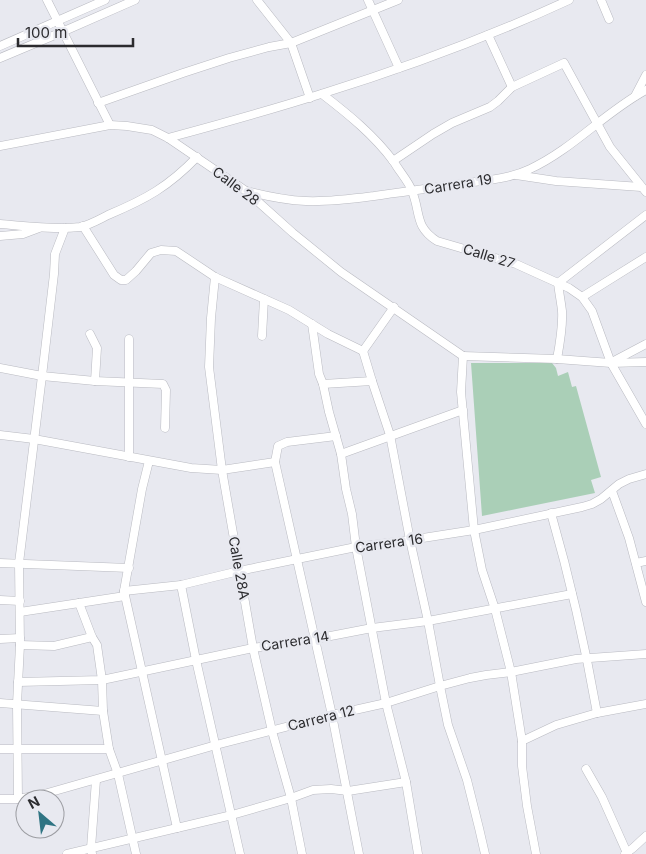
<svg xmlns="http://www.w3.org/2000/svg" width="646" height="854" font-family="Inter,sans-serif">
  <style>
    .green { fill: #aacfb7 }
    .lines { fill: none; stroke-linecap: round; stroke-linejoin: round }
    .minor-casing { stroke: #b9bac1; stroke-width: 9 }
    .minor { stroke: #fff; stroke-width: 8 }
    .labels { text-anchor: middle; stroke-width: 5; stroke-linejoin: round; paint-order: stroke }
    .street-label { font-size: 14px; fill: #2b2b2e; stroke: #e8e9f0 }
  </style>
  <rect width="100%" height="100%" fill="#e8e9f0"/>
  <path class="green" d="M 471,363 L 552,363 L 556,368 L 558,376 L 568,372 L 572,387 L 576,386 L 601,477 L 591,480 L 595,493 L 482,516 Z"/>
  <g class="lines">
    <defs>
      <g id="minor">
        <path d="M 47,0 L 110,125"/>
        <path d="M 257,0 L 291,43 L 310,98"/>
        <path d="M 368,0 L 399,68"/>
        <path d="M 601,0 L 609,19"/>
        <path d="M 488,35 L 512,87"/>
        <path d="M 0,46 L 105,0"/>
        <path d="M 0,58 L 62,32 L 135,0"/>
        <path d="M 322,94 C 348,114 374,135 394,162 C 399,171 409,182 412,191 C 421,213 414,226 437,241 L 516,264 L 569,288 L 582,297 L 592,311 L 611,363 L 646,424"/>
        <path d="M 635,96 L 646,75"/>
        <path d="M 98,103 L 183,73 L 229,58 L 269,47 L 291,43 L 398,0"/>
        <path d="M 168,138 C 220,124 271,110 321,94 C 405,68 489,37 569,0"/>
        <path d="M 0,146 L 110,125 L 127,126 L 152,130 L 168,138 L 246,191 L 293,233 L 341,272 L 463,356"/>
        <path d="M 393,161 L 433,134 L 452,123 L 490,107 L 498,101 L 512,87 L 564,63 L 610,147 L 646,192"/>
        <path d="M 516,175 L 556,181 L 641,187"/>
        <path d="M 247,191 C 266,196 286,200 306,201 C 329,202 351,199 374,196 C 400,192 427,189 453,185 C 478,181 507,180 530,169 C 573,149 605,112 646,90"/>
        <path d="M 0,224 C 26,226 54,230 80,227 C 90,225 100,219 108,215 C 146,199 168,187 197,157"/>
        <path d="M 83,226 L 114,275 L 121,280 L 126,280 L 136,271 L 151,253 L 161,250 L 176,251 L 215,277 L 289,310 L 328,334 L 363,351"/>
        <path d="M 0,236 L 23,234 L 39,228"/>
        <path d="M 215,277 L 211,318 L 209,367 L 222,470 L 253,648 L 272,731 L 291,798 L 302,854"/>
        <path d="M 582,297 L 646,257"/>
        <path d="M 312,324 L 319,374 L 323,384 L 329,412 L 341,454 L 346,489 L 352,514 L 356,547 L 386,703 L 406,782 L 418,854"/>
        <path d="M 90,334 L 97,348 L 95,381"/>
        <path d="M 262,336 L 264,299"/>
        <path d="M 363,351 L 372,381 L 390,435 L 410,540 L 428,621 L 440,686 L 448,725 L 467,780 L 479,828 L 485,854"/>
        <path d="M 363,351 L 394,307"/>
        <path d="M 463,356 L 461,392 L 474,530 L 482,570 L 495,609 L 511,672 L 522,741 L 522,766 L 527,806 L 536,854"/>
        <path d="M 463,356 L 557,359 L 611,363 L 646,362"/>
        <path d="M 557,359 C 560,343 563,327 562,311 C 561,302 559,292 558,283 L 646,215"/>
        <path d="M 612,362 L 646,344"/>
        <path d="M 0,368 L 42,376 L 95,381 L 163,384 L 166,390 L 165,428"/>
        <path d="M 323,384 L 372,381"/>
        <path d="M 0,435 L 34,439 L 191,468 L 222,470 L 275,462"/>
        <path d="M 336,436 L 287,442 L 278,446 L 275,462 L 332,715 L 359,854"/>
        <path d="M 341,454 L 463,410"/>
        <path d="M 129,457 L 129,339"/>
        <path d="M 149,461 L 142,489 L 124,591 L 177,828"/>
        <path d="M 612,491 L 629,538 L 646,602"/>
        <path d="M 551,513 C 570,579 585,645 597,713"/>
        <path d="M 0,563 L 129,568"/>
        <path d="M 636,563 L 646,561"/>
        <path d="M 181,585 L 196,660 L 240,854"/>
        <path d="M 124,591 L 181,585 L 239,571 L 356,547 L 410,540 L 474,530 L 582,507 L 592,504 L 601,499 L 619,484 L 629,479 L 646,474"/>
        <path d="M 0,600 L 20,601"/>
        <path d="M 79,603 L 92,637 L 97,645 L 102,680 L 103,711 L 109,749 L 118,774 L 136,854"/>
        <path d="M 20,612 L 125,596"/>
        <path d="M 0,639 L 20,638"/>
        <path d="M 20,645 L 54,646 L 92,637"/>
        <path d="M 18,682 L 102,680 L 253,648 L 315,639 L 372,628 L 428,621 L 572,594"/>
        <path d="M 0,703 L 103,711"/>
        <path d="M 522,741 L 556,725 L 597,713 L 646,704"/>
        <path d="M 0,749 L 109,749"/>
        <path d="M 586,769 L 602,797 L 627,853"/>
        <path d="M 0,799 L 18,799 L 44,794 L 216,745 L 332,715 L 386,703 L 440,686 L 470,678 L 486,675 L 511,672 L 576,659 L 646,654"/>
        <path d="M 18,799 L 17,704 L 20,645 L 19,563 L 42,376 L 54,274 L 55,254 L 65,228"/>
        <path d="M 67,854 L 232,815 L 291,798 L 313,790 L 331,789 L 348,791 L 406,782"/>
        <path d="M 92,854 L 91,848 L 96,780"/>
        <path d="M 625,854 L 633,848 L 646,836"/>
      </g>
    </defs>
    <use href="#minor" class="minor-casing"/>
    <use href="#minor" class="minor"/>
  </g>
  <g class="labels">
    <g class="street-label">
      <text transform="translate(458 184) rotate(-9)" y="5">Carrera 19</text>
      <text transform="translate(236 186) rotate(37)" y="5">Calle 28</text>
      <text transform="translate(489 256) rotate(17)" y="5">Calle 27</text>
      <text transform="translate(389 543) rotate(-8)" y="5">Carrera 16</text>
      <text transform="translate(239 568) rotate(80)" y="5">Calle 28A</text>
      <text transform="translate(295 641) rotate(-9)" y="5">Carrera 14</text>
      <text transform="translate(321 718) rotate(-14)" y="5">Carrera 12</text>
    </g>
  </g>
  <g transform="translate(40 814) rotate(332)"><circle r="24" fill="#e8e9f0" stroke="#9c9da2"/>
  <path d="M0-4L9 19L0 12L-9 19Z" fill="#2f7483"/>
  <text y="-8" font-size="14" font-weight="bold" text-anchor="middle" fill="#2b2b2e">N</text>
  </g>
  <path d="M18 38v8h115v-8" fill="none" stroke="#2b2b2e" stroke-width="2.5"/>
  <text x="25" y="38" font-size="15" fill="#2b2b2e" stroke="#e8e9f0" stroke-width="4" paint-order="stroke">100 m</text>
</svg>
